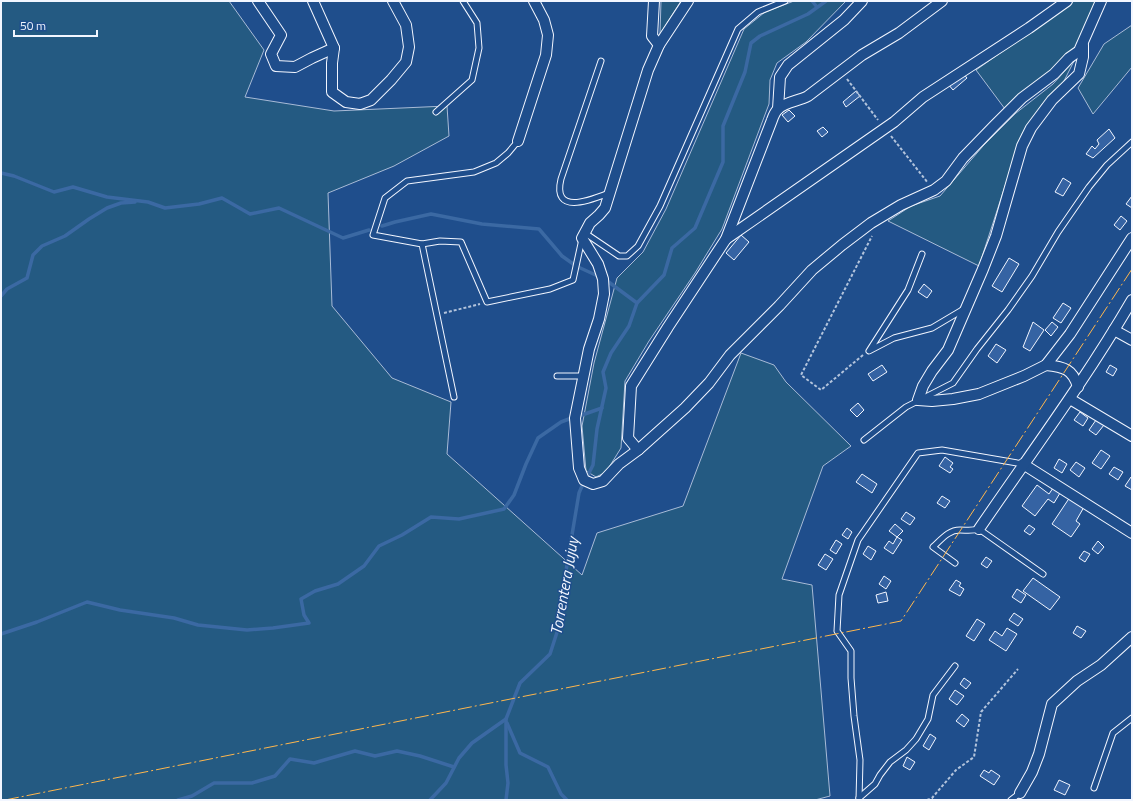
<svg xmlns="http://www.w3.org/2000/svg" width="1133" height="801" font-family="'Titillium Web',sans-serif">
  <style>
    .green { fill: #245a82; stroke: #a8bbd7 }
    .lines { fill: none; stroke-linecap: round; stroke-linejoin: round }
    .stream { stroke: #3b69a3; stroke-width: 3.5 }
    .building { fill: #3563a3; stroke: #f2f6ff }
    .service-casing { stroke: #f2f6ff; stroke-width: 7 }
    .minor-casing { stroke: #f2f6ff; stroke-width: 12 }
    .path { stroke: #b3c4dc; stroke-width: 2; stroke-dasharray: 3 2; stroke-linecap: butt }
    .service { stroke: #1f4e8c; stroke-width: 5 }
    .minor { stroke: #1f4e8c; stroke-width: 10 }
    .power { stroke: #ffb74d; stroke-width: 1; stroke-dasharray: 14 3 2 3; stroke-linecap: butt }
    .labels { text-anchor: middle; stroke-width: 3; stroke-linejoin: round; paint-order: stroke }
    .water-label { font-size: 16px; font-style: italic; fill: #f2f6ff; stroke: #1f4e8c }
  </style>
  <rect width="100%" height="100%" fill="#1f4e8c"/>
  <g class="green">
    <path d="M 1,1 L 229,1 L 264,50 L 245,97 L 334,111 L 447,106 L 449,136 L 394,166 L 328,193 L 332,306 L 392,378 L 451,402 L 447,454 L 582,575 L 597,533 L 683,506 L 741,353 L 774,365 L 786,382 L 851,446 L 823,466 L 782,579 L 812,585 L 830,796 L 815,800 L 1,800 Z"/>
    <path d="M 661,1 L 681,1 L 660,34 Z"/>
    <path d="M 794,1 L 846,1 L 806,42 L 777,63 L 770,80 L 769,104 L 722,229 L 695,273 L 649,341 L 625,381 L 621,448 L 606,472 L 596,477 L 586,471 L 582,426 L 594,363 L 617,278 L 643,252 L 666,209 L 744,29 L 765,12 Z"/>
    <path d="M 1074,1 L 1096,1 L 1077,46 L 1053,69 L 1005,109 L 976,70 Z"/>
    <path d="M 1132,25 L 1132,67 L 1093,114 L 1078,88 L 1104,44 Z"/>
    <path d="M 1074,61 L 1062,85 L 1043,103 L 1022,134 L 979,266 L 888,221 L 911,206 L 940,196 L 983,146 L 1016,113 L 1053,84 Z"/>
  </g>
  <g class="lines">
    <g class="stream">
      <path d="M 812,1 L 817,7"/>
      <path d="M 1,173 L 14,176 L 54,192 L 73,187 L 107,197 L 148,202 L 165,208 L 199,204 L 222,198 L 250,214 L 279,208 L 343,238 L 369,230"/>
      <path d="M 382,226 L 395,222 L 431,214 L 482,224 L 539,229 L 562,256 L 576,266 L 600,277"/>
      <path d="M 606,280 L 637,303"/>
      <path d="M 1,296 L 7,289 L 27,278 L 33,255 L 42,246 L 65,236 L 89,219 L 107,208 L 121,203 L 135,202"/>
      <path d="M 582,415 L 602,408"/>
      <path d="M 588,475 L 593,465 L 597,429 L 606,388 L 603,372 L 611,353 L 629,326 L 637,303 L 664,275 L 672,248 L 695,228 L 723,162 L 723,126 L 745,72 L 751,43 L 760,36 L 808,14 L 826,1"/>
      <path d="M 1,634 L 37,622 L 87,602 L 120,610 L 174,618 L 198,625 L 247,630 L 273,628 L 309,623 L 304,615 L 301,599 L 315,591 L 338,584 L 364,566 L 379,546 L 402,535 L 431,517 L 459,519 L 504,509 L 514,495 L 526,464 L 538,438 L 561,422 L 569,419"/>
      <path d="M 507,723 L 520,753 L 548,767 L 561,794 L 567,800"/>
      <path d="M 178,800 L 192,796 L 214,783 L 252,783 L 275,776 L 290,759 L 314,763 L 355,751 L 375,756 L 397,751 L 420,756 L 454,767"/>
      <path d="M 430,800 L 446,783 L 459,758 L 472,743 L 506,719"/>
      <path d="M 506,800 L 508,783 L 506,765 L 506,719 L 520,683 L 550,654 L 560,623 L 563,589 L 579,493 L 582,486"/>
    </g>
  </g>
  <g class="building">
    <path d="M 962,72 L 967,78 L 953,90 L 948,84 Z"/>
    <path d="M 856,91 L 860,96 L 846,107 L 843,102 Z"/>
    <path d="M 789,110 L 795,116 L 788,122 L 782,115 Z"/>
    <path d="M 823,127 L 828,132 L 822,137 L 817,131 Z"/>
    <path d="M 1109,129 L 1115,138 L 1093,158 L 1086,154 L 1092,146 L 1095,149 L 1099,144 L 1097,140 Z"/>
    <path d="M 1063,178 L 1071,183 L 1063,196 L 1055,192 Z"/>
    <path d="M 1132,196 L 1132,208 L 1126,204 Z"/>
    <path d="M 1121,216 L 1127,221 L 1120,230 L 1114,225 Z"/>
    <path d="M 741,235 L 749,242 L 734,260 L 726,253 Z"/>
    <path d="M 1009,258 L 1019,264 L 1002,292 L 992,286 Z"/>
    <path d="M 924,284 L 932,291 L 927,298 L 918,292 Z"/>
    <path d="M 1063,303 L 1071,308 L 1061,323 L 1053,318 Z"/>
    <path d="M 1033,322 L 1044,330 L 1030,351 L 1023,347 Z"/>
    <path d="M 1052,322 L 1058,327 L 1051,336 L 1045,330 Z"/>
    <path d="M 996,344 L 1006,350 L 997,363 L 988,356 Z"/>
    <path d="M 882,365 L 887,372 L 873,381 L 868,374 Z"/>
    <path d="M 1110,365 L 1117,369 L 1113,376 L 1106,372 Z"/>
    <path d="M 858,403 L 864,410 L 857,417 L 850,410 Z"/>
    <path d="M 1080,412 L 1088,418 L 1083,426 L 1074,420 Z"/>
    <path d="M 1096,420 L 1104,425 L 1096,435 L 1089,430 Z"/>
    <path d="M 1101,450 L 1110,456 L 1101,469 L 1092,463 Z"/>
    <path d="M 945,457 L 953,463 L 950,467 L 953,469 L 950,473 L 939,466 Z"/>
    <path d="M 1059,459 L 1067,464 L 1062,473 L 1054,468 Z"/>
    <path d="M 1076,462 L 1085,468 L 1079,477 L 1070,470 Z"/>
    <path d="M 1114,467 L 1123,472 L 1118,480 L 1109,474 Z"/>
    <path d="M 862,474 L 877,484 L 872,493 L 856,482 Z"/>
    <path d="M 1131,477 L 1132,478 L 1132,490 L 1125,486 Z"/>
    <path d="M 1037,485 L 1049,494 L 1053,488 L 1060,493 L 1054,503 L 1048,499 L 1035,516 L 1022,506 Z"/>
    <path d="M 942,496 L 950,501 L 945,508 L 937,503 Z"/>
    <path d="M 1070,497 L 1084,507 L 1076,521 L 1080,524 L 1071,537 L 1052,524 Z"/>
    <path d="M 906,512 L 915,518 L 910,525 L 901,519 Z"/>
    <path d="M 895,524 L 903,531 L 897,537 L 889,531 Z"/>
    <path d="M 1029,525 L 1035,529 L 1030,535 L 1024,531 Z"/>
    <path d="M 847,528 L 852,532 L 848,539 L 842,535 Z"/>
    <path d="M 897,537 L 902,540 L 893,554 L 884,548 L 889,541 L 893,544 Z"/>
    <path d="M 836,540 L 842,544 L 836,554 L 830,550 Z"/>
    <path d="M 1098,541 L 1104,547 L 1098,554 L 1092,549 Z"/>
    <path d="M 868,546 L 876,551 L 871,560 L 863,554 Z"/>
    <path d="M 1084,551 L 1090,554 L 1085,562 L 1079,558 Z"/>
    <path d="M 825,554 L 833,559 L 826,570 L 818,565 Z"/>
    <path d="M 986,557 L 992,561 L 987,568 L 981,564 Z"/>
    <path d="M 884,576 L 891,581 L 886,589 L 879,584 Z"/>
    <path d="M 1033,578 L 1060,597 L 1050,610 L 1023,591 Z"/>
    <path d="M 956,580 L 961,583 L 959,586 L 964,589 L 960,596 L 949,590 Z"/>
    <path d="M 1017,589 L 1026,595 L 1021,603 L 1012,597 Z"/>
    <path d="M 886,592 L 888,601 L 878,603 L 876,595 Z"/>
    <path d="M 1014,613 L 1023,619 L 1018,626 L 1009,620 Z"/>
    <path d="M 977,619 L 985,624 L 974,641 L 966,636 Z"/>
    <path d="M 1077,626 L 1086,631 L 1081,638 L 1073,633 Z"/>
    <path d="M 1007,628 L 1017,634 L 1006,651 L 989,640 L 995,631 L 1002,636 Z"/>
    <path d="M 964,678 L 971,683 L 966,689 L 960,684 Z"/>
    <path d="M 955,690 L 964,696 L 957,705 L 949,699 Z"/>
    <path d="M 962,714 L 969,720 L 964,727 L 956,721 Z"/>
    <path d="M 930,734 L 936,738 L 929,750 L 923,746 Z"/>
    <path d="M 907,757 L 915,762 L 910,770 L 903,766 Z"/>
    <path d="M 984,770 L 989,773 L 991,770 L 1000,776 L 994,785 L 980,776 Z"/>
    <path d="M 1059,780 L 1070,785 L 1065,795 L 1054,790 Z"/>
  </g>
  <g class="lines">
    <defs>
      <g id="service">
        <path d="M 601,61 L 561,179 C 552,216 591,200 609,193"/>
        <path d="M 436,112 L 472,80 L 479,48 L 477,23 L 463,1"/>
        <path d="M 585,233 L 619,256 L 627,256 L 638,246 L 660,206 L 738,29 L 758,12 L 785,1"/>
        <path d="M 422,244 L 440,241 L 461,242 L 487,302 L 550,289 L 573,280 L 582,239"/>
        <path d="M 922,254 L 908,290 L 869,351 L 894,338 L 932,328 L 964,309"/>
        <path d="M 557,376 L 584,376"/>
        <path d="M 454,397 L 422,244 L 373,235 L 385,198 L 407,181 L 474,172 L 496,163 L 508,153 L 518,141"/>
        <path d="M 864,440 L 906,407 L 953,383 L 977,349 L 1008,310 L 1032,276 L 1058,232 L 1089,187 L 1107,165 L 1132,142"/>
        <path d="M 955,563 L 933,547 C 941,540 948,530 960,530 C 967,530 972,531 979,529 L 1043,574"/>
        <path d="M 1094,788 L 1113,733 L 1132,718"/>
        <path d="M 859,798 L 875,784 L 880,775 L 890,762 L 906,750 L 916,739 L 928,719 L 933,695 L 955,666"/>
        <path d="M 859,800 L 860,760 L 854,716 L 851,678 L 851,651 L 837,631 L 839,595 L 858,540 L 918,453 L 942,450 L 1023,464"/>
        <path d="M 1011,800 L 1020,793"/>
      </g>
      <g id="minor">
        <path d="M 258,1 L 281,35 L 271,54 L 276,66 L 295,67 L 312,58 L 334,48"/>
        <path d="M 313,1 L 334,48 L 332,63 L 332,92 L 346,102 L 360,104 L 371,100 L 391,80 L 406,62 L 409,47 L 406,25 L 393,1"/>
        <path d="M 654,1 L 652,36 L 659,45"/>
        <path d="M 688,1 L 659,45 L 648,70 L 605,208 L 599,215 L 590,223 L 582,238 L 598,264 L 603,279 L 604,294 L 599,319 L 589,349 L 575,418 L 579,468 L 584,480 L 593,484 L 603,481 L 619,464 L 638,450 L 685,408 L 709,383 L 730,355 L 779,306 L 812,270 L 842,245 L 871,223 L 901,205 L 934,190 L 946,181 L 963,158 L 994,126 L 1022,98 L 1054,74 L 1069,58 L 1079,51 L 1101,1"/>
        <path d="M 1083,45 L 1083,57 L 1079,74 L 1052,100 L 1031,128 L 1022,146 L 996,236 L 983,269 L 948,350 L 932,371 L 923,386 L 918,400 L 932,401 L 953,399 L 979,394 L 1024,376 L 1046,365 L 1070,334 L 1132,238"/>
        <path d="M 778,109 L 780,77 L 788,65 L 844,20 L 862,1"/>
        <path d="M 518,141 L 546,55 L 548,35 L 544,20 L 534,1"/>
        <path d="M 726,239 L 894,122 L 923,97 L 1029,28 L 1067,1"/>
        <path d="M 1114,330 L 1132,340"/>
        <path d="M 1046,365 C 1064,367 1073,369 1078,387"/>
        <path d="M 1070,399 L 1132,436"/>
        <path d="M 638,450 L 628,438 L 631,386 L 668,327 L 726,239 L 772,120 C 773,117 775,112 778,109 C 785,102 799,101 808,96 L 862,55 L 899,33 L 942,1"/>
        <path d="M 1023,464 L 1132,533"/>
        <path d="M 979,529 C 1031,453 1086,379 1132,300"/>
        <path d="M 1020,793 L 1032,772 L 1039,754 L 1052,704 L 1077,681 L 1101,665 L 1132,637"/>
      </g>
    </defs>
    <use href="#service" class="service-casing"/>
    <use href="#minor" class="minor-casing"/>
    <g class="path">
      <path d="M 847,79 L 878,120"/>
      <path d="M 891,136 L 928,183"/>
      <path d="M 444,313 L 480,304"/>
      <path d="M 863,355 L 821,390 L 801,375 L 872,236"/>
      <path d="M 927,800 L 932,798 L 956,770 L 974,757 L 981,712 L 1018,669"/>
    </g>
    <use href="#service" class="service"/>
    <use href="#minor" class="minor"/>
    <path class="power" d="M 5,800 L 901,621 L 1132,269"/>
  </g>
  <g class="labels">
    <g class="water-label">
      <text transform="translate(564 586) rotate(-80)" y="6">Torrentera Jujuy</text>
    </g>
  </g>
  <rect width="1133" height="801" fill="none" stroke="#f2f6ff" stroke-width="4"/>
  <path d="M14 30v6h83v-6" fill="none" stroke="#f2f6ff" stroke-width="2"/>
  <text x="20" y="30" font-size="12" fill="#f2f6ff" stroke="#1f4e8c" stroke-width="3" paint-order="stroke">50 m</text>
</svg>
